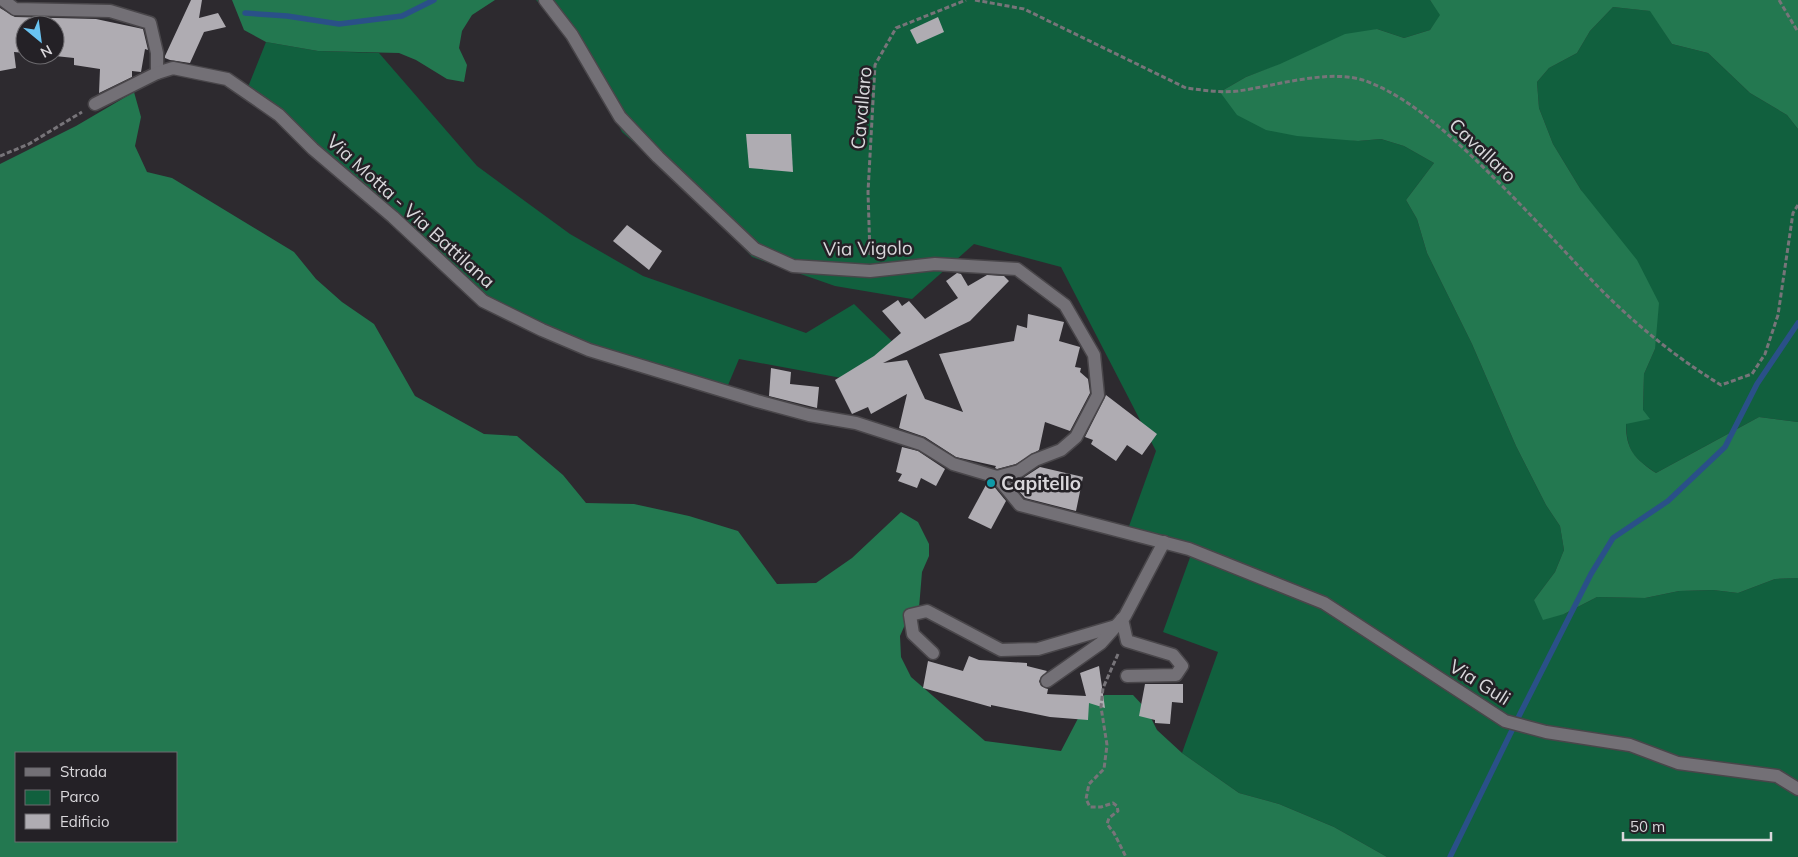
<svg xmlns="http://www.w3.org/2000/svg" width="1798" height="857" font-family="Mulish,sans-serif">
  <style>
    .green { fill: #11603e }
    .forest { fill: #237850; fill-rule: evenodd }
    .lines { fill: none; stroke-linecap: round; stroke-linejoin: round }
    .stream { stroke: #2a5088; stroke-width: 5.5 }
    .building { fill: #afacb2 }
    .minor-casing { stroke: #49464a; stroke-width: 15 }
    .path { stroke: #777479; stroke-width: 3; stroke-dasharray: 5 2.5; stroke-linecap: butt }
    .minor { stroke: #737076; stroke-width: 12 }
    .culture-dot { fill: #0f9aa8; stroke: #242126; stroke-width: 2 }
    .labels { text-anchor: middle; stroke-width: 5; stroke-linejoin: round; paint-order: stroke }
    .street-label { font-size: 19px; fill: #d9d7db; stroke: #242126 }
    .poi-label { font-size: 19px; font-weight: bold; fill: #d9d7db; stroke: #242126; text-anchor: start }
  </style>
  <rect width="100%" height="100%" fill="#2d2a2f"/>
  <g class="green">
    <path d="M 536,0 L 1430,0 L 1441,15 L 1430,30 L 1404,38 L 1377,29 L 1246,77 L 1220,92 L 1337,138 L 1358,141 L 1381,139 L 1404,146 L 1434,163 L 1406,200 L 1417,219 L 1427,253 L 1472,344 L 1516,446 L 1546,505 L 1560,526 L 1564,550 L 1555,572 L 1534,600 L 1564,614 L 1597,597 L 1645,598 L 1679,591 L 1713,590 L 1738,593 L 1775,579 L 1798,578 L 1798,857 L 1387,857 L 1334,827 L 1279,804 L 1239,793 L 1182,753 L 1218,652 L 1163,632 L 1192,552 L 1128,529 L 1156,451 L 1061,267 L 974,244 L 912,299 L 835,286 L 752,257 L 696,196 L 622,132 L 578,43 Z"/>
    <path d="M 1613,7 L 1651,11 L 1672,44 L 1708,53 L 1750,93 L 1787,115 L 1798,129 L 1798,422 L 1759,417 L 1656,473 C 1634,458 1627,452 1626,424 L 1643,410 L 1644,374 L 1655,349 L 1581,190 L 1553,144 L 1539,108 L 1537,82 L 1549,68 L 1577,53 L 1590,31 Z"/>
    <path d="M 266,42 L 318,51 L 379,53 L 477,166 L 570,234 L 643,276 L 806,333 L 854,304 L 899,348 L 847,379 L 739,359 L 723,397 L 595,357 L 468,294 L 416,248 L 372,201 L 299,135 L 244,97 Z"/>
  </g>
  <g class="forest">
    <path d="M 232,0 L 495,0 L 472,15 L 462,31 L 459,48 L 467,65 L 464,82 L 447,79 L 416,60 L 399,53 L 318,51 L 266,42 L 244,30 Z"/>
    <path d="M 1430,0 L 1798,0 L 1798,129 L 1787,115 L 1750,93 L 1708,53 L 1672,44 L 1650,11 L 1613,7 L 1590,31 L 1577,53 L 1549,68 L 1537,82 L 1539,108 L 1553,144 L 1581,190 L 1637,260 L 1659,303 L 1655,349 L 1644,374 L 1643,410 L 1650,419 L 1626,424 C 1626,450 1635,459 1656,473 L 1759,417 L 1798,422 L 1798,578 L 1775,579 L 1738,593 L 1713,590 L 1679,591 L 1645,598 L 1597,597 L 1564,614 L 1543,620 L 1534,600 L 1555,572 L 1564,550 L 1560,526 L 1546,505 L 1516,446 L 1472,344 L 1427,253 L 1417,219 L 1406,200 L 1434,163 L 1404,146 L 1381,139 L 1358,141 L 1297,136 L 1266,130 L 1237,115 L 1220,92 L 1246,77 L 1280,64 L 1345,34 L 1377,29 L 1404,38 L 1430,30 L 1440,15 Z"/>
    <path d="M 134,92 L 141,117 L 135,146 L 147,172 L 172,178 L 294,252 L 316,279 L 342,302 L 374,324 L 415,396 L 484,434 L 517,436 L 563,475 L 586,503 L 634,504 L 689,516 L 738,531 L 777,584 L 816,583 L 852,558 L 901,512 L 918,522 L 929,544 L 929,556 L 922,572 L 919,608 L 907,620 L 900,636 L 901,657 L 911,677 L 985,741 L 1061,751 L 1085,705 L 1105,695 L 1133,695 L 1147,710 L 1157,730 L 1182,753 L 1239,793 L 1279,804 L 1334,827 L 1387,857 L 0,857 L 0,164 L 76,126 ZM 16,753 L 176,753 L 176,841 L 16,841 Z"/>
  </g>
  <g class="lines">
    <g class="stream">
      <path d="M 245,13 L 287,16 L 339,24 L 402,16 L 434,0"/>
      <path d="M 1450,857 L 1520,714 L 1591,574 L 1613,538 L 1668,501 L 1725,447 L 1757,384 L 1798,323"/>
    </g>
  </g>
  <g class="building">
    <path d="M 191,0 L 202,0 L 199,18 L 218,13 L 226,27 L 204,32 L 190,63 L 170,60 L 165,58 L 165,56 Z"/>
    <path d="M 0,8 L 15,17 L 96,19 L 143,29 L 148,50 L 145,49 L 141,72 L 132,71 L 132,77 L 99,93 L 100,69 L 74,65 L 74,58 L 55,56 L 55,25 L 25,25 L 25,53 L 14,52 L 16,68 L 0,71 Z"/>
    <path d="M 938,17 L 944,32 L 917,44 L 910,30 Z"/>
    <path d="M 746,134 L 791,134 L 793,172 L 749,168 Z"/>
    <path d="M 627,225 L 662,251 L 649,270 L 613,241 Z"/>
    <path d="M 957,273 L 961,274 L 968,286 L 987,275 L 1004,276 L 1009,281 L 970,321 L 883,363 L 907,360 L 925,399 L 963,412 L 939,354 L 1014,341 L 1017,325 L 1027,328 L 1028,314 L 1064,322 L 1059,341 L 1080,347 L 1075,367 L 1081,368 L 1080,372 L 1088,379 L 1090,393 L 1070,431 L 1045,422 L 1039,450 L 1016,464 L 997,469 L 995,468 L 996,466 L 956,457 L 925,437 L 899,428 L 907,394 L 871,414 L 868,407 L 852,414 L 835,380 L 874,356 L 901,333 L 882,311 L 898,300 L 902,306 L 909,301 L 925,319 L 958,298 L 946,281 Z"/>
    <path d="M 771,368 L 791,372 L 790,384 L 819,387 L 817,408 L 769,396 Z"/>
    <path d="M 1106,395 L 1157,434 L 1142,455 L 1127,445 L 1116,461 L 1091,444 L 1093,440 L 1085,437 Z"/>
    <path d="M 902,447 L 918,451 L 945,469 L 936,486 L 921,478 L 917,488 L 898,481 L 902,474 L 896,472 Z"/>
    <path d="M 1040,467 L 1083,477 L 1076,511 L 1025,498 L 1011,482 L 1023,478 Z"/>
    <path d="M 987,483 L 992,484 L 1006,501 L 991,529 L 968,518 Z"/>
    <path d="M 969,656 L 979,660 L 1027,663 L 1027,666 L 1047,671 L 1039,681 L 1041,686 L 1048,689 L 1047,694 L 1086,696 L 1080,673 L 1099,666 L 1105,708 L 1089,703 L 1088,720 L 1050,717 L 991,705 L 991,707 L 923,688 L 928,661 L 963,671 Z"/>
    <path d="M 1145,684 L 1183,684 L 1183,703 L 1172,702 L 1170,724 L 1155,723 L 1155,720 L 1139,716 Z"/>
  </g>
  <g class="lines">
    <defs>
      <g id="minor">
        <path d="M 3,0 L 15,9 L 110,11 L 150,23 L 157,53 L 157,73"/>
        <path d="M 95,104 L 157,73 L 173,68 L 227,79 L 279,115 L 313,149 L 393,217 L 483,301 L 542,330 L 589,350 L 757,401 L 809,415 L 856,423 L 921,444 L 953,464 L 997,477 L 1019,471 L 1035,460 L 1061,450 L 1076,437 L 1098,395 L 1094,355 L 1065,305 L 1017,269 L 935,264 L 870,271 L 793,266 L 755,249 L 658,157 L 620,117 L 572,35 L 545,0"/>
        <path d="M 997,477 L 1020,505 L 1189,549 L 1324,603 L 1505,721 L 1546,732 L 1630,745 L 1678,763 L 1777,776 L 1798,789"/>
        <path d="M 1122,619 L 1127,641 L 1173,655 L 1182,666 L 1176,675 L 1127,676"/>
        <path d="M 933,653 L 913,634 L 910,615 L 927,611 L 1001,650 L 1038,649 L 1116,626"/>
        <path d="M 1047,681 L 1101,643 L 1125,616 L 1164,542"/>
      </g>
    </defs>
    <use href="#minor" class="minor-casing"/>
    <g class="path">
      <path d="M 975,0 L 1024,9 L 1186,88 C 1203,90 1220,93 1238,91 C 1275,86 1330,68 1366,81 C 1403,95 1433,121 1462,147 C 1505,187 1544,229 1584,272 C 1624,315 1670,354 1721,385 L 1752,374 L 1765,354 L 1778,315 L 1793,213 L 1798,205"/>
      <path d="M 1779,0 L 1798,32"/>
      <path d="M 0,156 L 29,144 L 82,112"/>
      <path d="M 870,255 L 868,192 L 875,65 L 896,28 L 966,0"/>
      <path d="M 1118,654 L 1103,688 L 1101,707 L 1107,745 L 1104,769 L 1089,784 L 1086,799 L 1090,807 L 1101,807 L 1113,803 L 1117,806 L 1118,811 L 1109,818 L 1107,824 L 1114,833 L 1126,857"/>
    </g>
    <use href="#minor" class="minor"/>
  </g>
  <circle class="culture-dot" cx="991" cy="483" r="5"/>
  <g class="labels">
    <g class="street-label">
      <text transform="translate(861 108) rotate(-85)" y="7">Cavallaro</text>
      <text transform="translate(1483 150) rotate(43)" y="7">Cavallaro</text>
      <text transform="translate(411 211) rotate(42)" y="7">Via Motta - Via Battilana</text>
      <text transform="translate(868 248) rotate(-1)" y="7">Via Vigolo</text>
      <text transform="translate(1480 682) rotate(32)" y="7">Via Guli</text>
    </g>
    <g class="poi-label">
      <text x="1001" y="490">Capitello</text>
    </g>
  </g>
  <rect x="15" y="752" width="162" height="90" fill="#242126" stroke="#6c6a6e"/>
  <rect x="25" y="768" width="25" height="8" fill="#737076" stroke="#6c6a6e"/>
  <text x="60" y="777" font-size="15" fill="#d9d7db">Strada</text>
  <rect x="25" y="790" width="25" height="15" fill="#11603e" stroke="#6c6a6e"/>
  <text x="60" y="802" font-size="15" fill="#d9d7db">Parco</text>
  <rect x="25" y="814" width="25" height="15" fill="#afacb2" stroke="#6c6a6e"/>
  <text x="60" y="827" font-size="15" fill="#d9d7db">Edificio</text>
  <g transform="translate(40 40) rotate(151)"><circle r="24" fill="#242126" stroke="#6c6a6e"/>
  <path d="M0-4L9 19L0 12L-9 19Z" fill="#69c3f1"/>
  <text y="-8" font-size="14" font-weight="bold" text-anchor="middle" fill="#d9d7db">N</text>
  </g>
  <path d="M1623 832v8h148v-8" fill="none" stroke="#d9d7db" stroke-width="2.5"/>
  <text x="1630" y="832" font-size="15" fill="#d9d7db" stroke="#242126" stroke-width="4" paint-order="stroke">50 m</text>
</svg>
